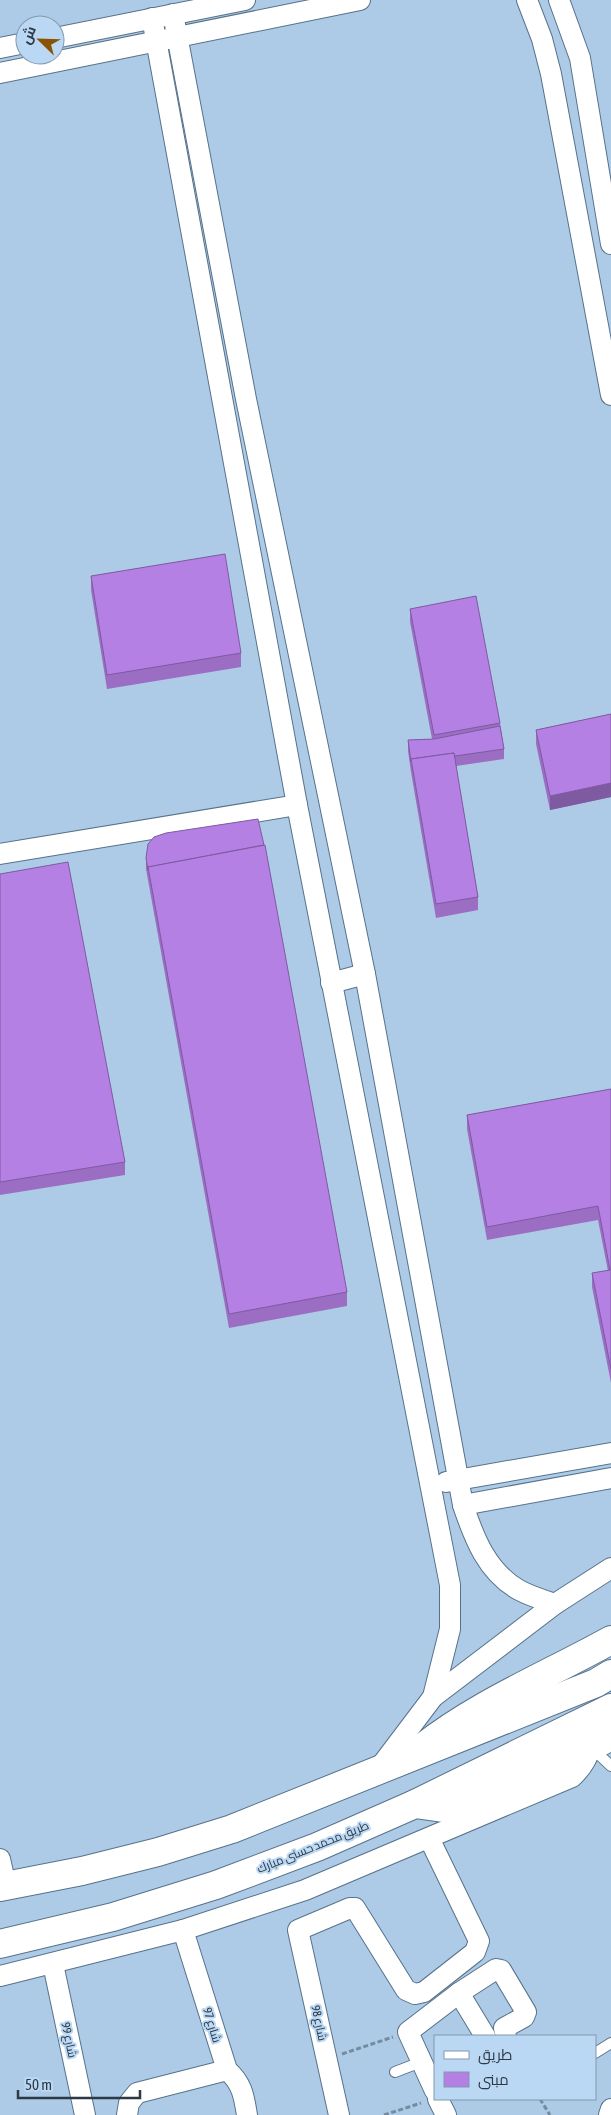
<svg xmlns="http://www.w3.org/2000/svg" width="611" height="2115" font-family="'Asap Condensed',Cairo,sans-serif">
  <style>
    .lines { fill: none; stroke-linecap: round; stroke-linejoin: round }
    .lane-casing { stroke: #57728b; stroke-width: 12 }
    .street-casing { stroke: #57728b; stroke-width: 22 }
    .secondary-casing { stroke: #57728b; stroke-width: 30 }
    .highway-casing { stroke: #57728b; stroke-width: 30 }
    .path { stroke: #758ba0; stroke-width: 3; stroke-dasharray: 5 2.5; stroke-linecap: butt }
    .lane { stroke: #fff; stroke-width: 10 }
    .street { stroke: #fff; stroke-width: 20 }
    .secondary { stroke: #fff; stroke-width: 28 }
    .highway { stroke: #fff; stroke-width: 28 }
    .wall { fill: #9b6ec4 }
    .shaded-wall { fill: #7e5aa0 }
    .building { fill: #b480e4; stroke: #7e5aa0 }
    .labels { text-anchor: middle; stroke-width: 4; stroke-linejoin: round; paint-order: stroke }
    .street-label { font-size: 12px; fill: #2d3945; stroke: #bad8f4 }
  </style>
  <rect width="100%" height="100%" fill="#adcbe6"/>
  <g class="lines">
    <defs>
      <g id="lane">
        <path d="M 592,1748 L 611,1766"/>
        <path d="M 595,2053 L 611,2043"/>
        <path d="M 395,2072 L 421,2062"/>
      </g>
      <g id="street">
        <path d="M 527,0 L 542,39 L 551,74 L 611,395"/>
        <path d="M 559,0 L 580,58 L 611,244"/>
        <path d="M 173,14 L 246,399 L 365,974 L 463,1505 C 474,1538 487,1572 519,1590 C 530,1596 543,1600 555,1604"/>
        <path d="M 152,18 L 297,805 L 450,1585 L 450,1629 L 433,1697"/>
        <path d="M 55,38 L 245,0"/>
        <path d="M 0,48 L 25,43"/>
        <path d="M 0,73 L 360,0"/>
        <path d="M 0,854 L 297,805"/>
        <path d="M 331,983 L 365,974"/>
        <path d="M 446,1482 L 611,1453"/>
        <path d="M 463,1505 L 611,1478"/>
        <path d="M 377,1771 L 433,1697 L 555,1604 L 611,1568"/>
        <path d="M 0,1859 L 6,1886"/>
        <path d="M 183,1930 L 227,2070 C 242,2083 244,2096 247,2115"/>
        <path d="M 53,1964 L 85,2115"/>
        <path d="M 0,1976 L 183,1930 L 305,1890 L 572,1777 C 582,1768 587,1760 591,1747"/>
        <path d="M 459,1993 L 496,1969 L 501,1970 L 526,2012 L 524,2017 L 504,2028 L 506,2036"/>
        <path d="M 435,2091 L 408,2032 L 459,1993 L 485,2036"/>
        <path d="M 438,2099 L 446,2115"/>
        <path d="M 127,2115 L 129,2103 L 137,2093 L 227,2070"/>
        <path d="M 339,2115 L 298,1930 L 350,1908 L 355,1908 L 406,1990 L 415,1994 L 424,1992 L 475,1952 L 479,1941 L 429,1838"/>
        <path d="M 609,2115 L 611,2109"/>
      </g>
      <g id="secondary">
        <path d="M 422,1748 C 479,1703 548,1675 611,1640"/>
        <path d="M 415,1804 L 450,1809 L 474,1802 L 569,1759 L 611,1736"/>
      </g>
      <g id="highway">
        <path d="M 0,1887 L 82,1871 L 158,1852 L 232,1829 L 596,1683 L 611,1674"/>
        <path d="M 0,1944 L 113,1917 L 216,1885 L 317,1847 L 415,1804 L 611,1708"/>
      </g>
    </defs>
    <use href="#lane" class="lane-casing"/>
    <use href="#street" class="street-casing"/>
    <use href="#secondary" class="secondary-casing"/>
    <use href="#highway" class="highway-casing"/>
    <g class="path">
      <path d="M 342,2054 L 393,2037"/>
      <path d="M 540,2099 L 550,2115"/>
      <path d="M 384,2115 L 421,2103"/>
    </g>
    <use href="#lane" class="lane"/>
    <use href="#street" class="street"/>
    <use href="#secondary" class="secondary"/>
    <use href="#highway" class="highway"/>
  </g>
  <g class="wall">
    <path d="M 91,576 L 241,653 L 241,667 L 107,689 L 91,590 Z"/>
    <path d="M 410,609 L 500,723 L 504,749 L 504,759 L 456,766 L 478,897 L 478,910 L 436,918 L 411,772 L 408,751 L 408,740 L 432,739 L 410,622 Z"/>
    <path d="M 611,714 L 611,797 L 550,810 L 536,744 L 536,730 Z"/>
    <path d="M 146,858 L 347,1292 L 347,1306 L 229,1328 L 146,869 Z"/>
    <path d="M 0,874 L 125,1162 L 125,1175 L 0,1195 Z"/>
    <path d="M 611,1089 L 611,1383 L 592,1287 L 592,1273 L 608,1271 L 598,1220 L 487,1240 L 467,1129 L 467,1115 Z"/>
  </g>
  <path class="shaded-wall" d="M 611,783 L 611,797 L 550,810 L 550,796 Z"/>
  <g class="building">
    <path d="M 225,554 L 241,653 L 107,675 L 91,576 Z"/>
    <path d="M 476,596 L 500,723 L 434,735 L 410,609 Z"/>
    <path d="M 611,714 L 611,783 L 550,796 L 536,730 Z"/>
    <path d="M 500,726 L 504,749 L 455,756 L 454,753 L 411,759 L 411,762 L 408,740 L 434,739 Z"/>
    <path d="M 454,753 L 478,897 L 436,904 L 411,759 Z"/>
    <path d="M 258,819 L 264,845 L 148,867 L 148,870 L 146,858 L 148,844 L 154,837 L 166,833 Z"/>
    <path d="M 265,845 L 347,1292 L 229,1314 L 148,867 Z"/>
    <path d="M 68,862 L 125,1162 L 0,1182 L 0,874 Z"/>
    <path d="M 611,1089 L 611,1369 L 592,1273 L 610,1270 L 598,1206 L 487,1227 L 467,1115 Z"/>
  </g>
  <g class="labels">
    <g class="street-label">
      <text transform="translate(313 1847) rotate(-22)" y="4">طريق محمد حسنى مبارك</text>
      <text transform="translate(319 2023) rotate(78)" y="4">شارع 98</text>
      <text transform="translate(212 2025) rotate(73)" y="4">شارع 97</text>
      <text transform="translate(69 2040) rotate(78)" y="4">شارع 99</text>
    </g>
  </g>
  <rect x="434" y="2035" width="162" height="65" fill="#bad8f4" stroke="#8298ae"/>
  <rect x="444" y="2051" width="25" height="8" fill="#ffffff" stroke="#8298ae"/>
  <text x="478" y="2060" font-size="15" fill="#2d3945">طريق</text>
  <rect x="444" y="2072" width="25" height="15" fill="#b480e4" stroke="#8298ae"/>
  <text x="478" y="2085" font-size="15" fill="#2d3945">مبنى</text>
  <g transform="translate(40 40) rotate(293)"><circle r="24" fill="#bad8f4" stroke="#8298ae"/>
  <path d="M0-4L9 19L0 12L-9 19Z" fill="#8a5304"/>
  <text y="-8" font-size="14" font-weight="bold" text-anchor="middle" fill="#2d3945">ش</text>
  </g>
  <path d="M18 2090v8h122v-8" fill="none" stroke="#2d3945" stroke-width="2.5"/>
  <text x="25" y="2090" font-size="15" fill="#2d3945" stroke="#bad8f4" stroke-width="4" paint-order="stroke">50 m</text>
</svg>
